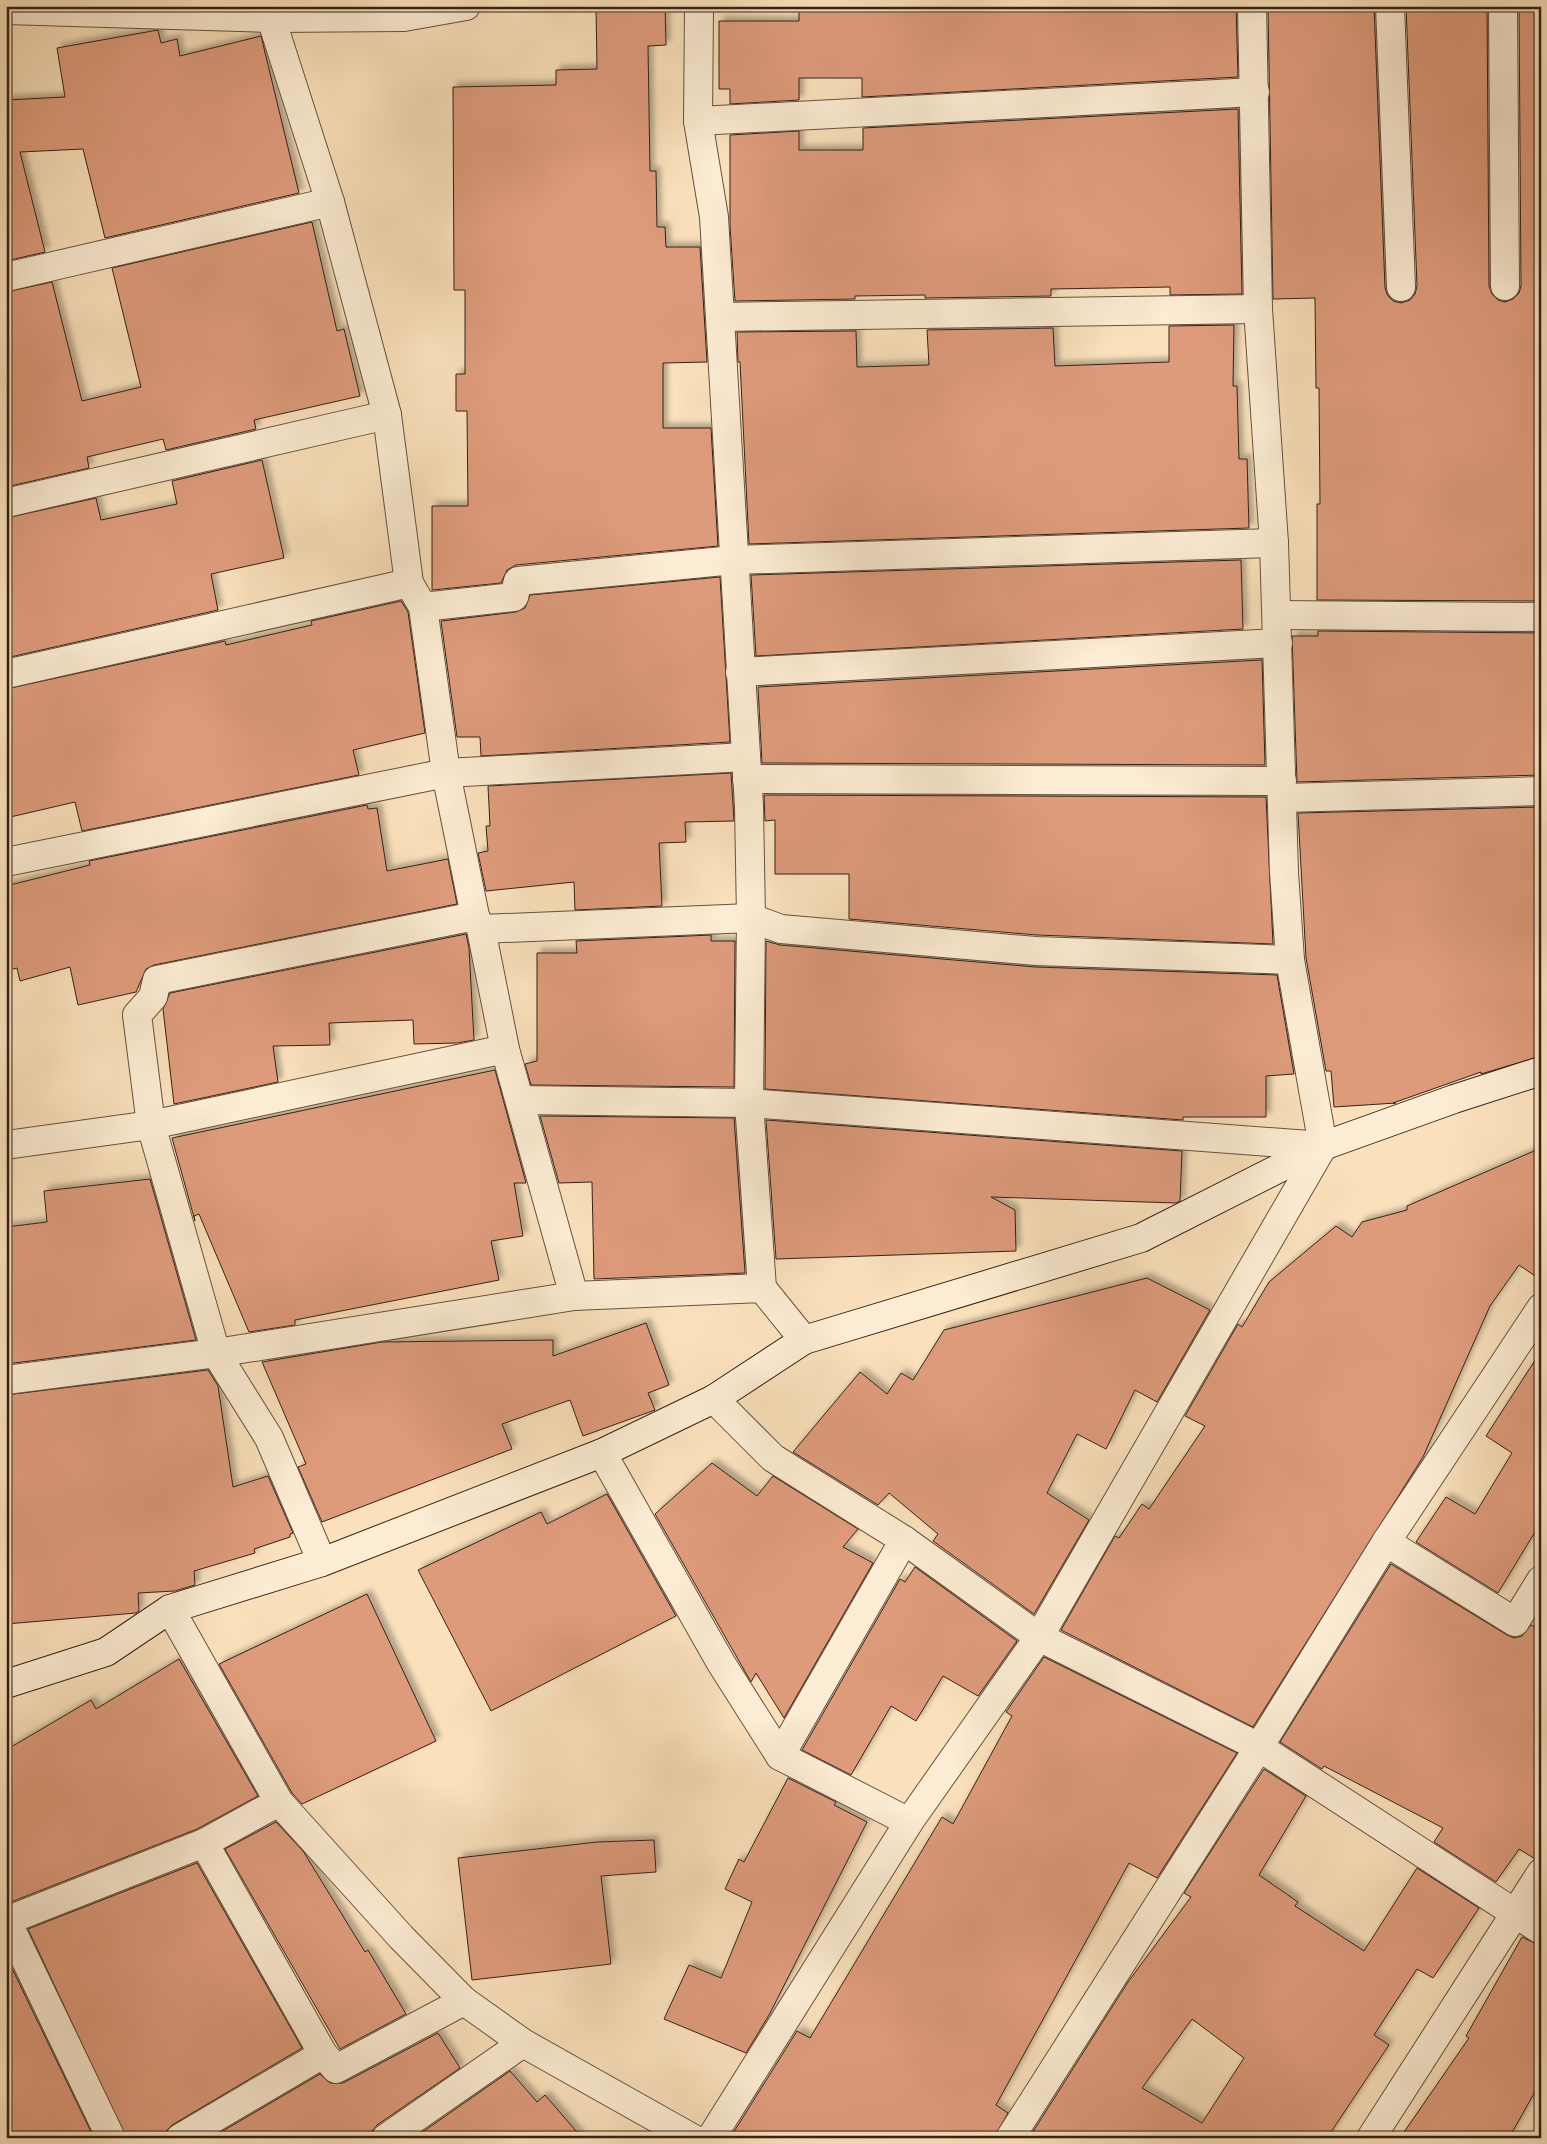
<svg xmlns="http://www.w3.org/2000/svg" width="1547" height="2144" font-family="'EB Garamond',serif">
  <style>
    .building { fill: #de9b7c; stroke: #342117; fill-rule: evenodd; filter: url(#shadow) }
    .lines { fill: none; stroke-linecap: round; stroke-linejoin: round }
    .street-casing { stroke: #665140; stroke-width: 30 }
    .secondary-casing { stroke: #342117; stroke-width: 30 }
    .street { stroke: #fcecd3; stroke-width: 28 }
    .secondary { stroke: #fcecd3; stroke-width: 28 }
  </style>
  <defs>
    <filter id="shadow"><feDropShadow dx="4.5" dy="-4.5" stdDeviation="2.5" flood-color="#0004"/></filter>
  </defs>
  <rect width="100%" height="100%" fill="#fae1bc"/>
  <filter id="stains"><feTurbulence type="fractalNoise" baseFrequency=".004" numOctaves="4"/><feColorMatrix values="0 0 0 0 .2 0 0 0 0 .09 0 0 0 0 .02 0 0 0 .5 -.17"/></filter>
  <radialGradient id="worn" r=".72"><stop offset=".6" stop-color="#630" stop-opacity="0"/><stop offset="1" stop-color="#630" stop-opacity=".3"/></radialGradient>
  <g class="building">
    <path d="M 596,6 L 665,6 L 666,45 L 648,46 L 650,171 L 656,171 L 657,227 L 665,227 L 666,247 L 700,247 L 707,362 L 663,363 L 663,428 L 711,428 L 718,546 L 516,565 L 507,570 L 501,583 L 432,590 L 432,506 L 468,506 L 467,411 L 456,411 L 456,374 L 465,374 L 465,290 L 454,290 L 453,87 L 556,85 L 556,70 L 597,69 Z"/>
    <path d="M 799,6 L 1236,6 L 1238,77 L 862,97 L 862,78 L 799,78 L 799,100 L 730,104 L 730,89 L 719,89 L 719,21 L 799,21 Z"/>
    <path d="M 1268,6 L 1374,6 L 1385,288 L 1388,296 L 1393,301 L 1401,303 L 1410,300 L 1415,294 L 1417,286 L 1406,6 L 1487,6 L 1489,286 L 1492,294 L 1498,300 L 1505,302 L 1513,299 L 1519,293 L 1521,286 L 1519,6 L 1541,6 L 1541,601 L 1317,600 L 1317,504 L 1320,504 L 1319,388 L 1316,388 L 1315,298 L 1273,299 Z"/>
    <path d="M 158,30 L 161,43 L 177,39 L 180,56 L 261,36 L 299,193 L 105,238 L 83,149 L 20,152 L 45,252 L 6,261 L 6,100 L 65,97 L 57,48 Z"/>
    <path d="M 1238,109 L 1242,294 L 1170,295 L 1170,287 L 1051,289 L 1051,296 L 925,298 L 925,295 L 855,296 L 855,299 L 735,301 L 730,226 L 730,135 L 799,131 L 799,150 L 863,150 L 863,128 Z"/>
    <path d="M 312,222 L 337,331 L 344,329 L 360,396 L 254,420 L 256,429 L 166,450 L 163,439 L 87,457 L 89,468 L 6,487 L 6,292 L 52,282 L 82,401 L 141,387 L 112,268 Z"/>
    <path d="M 1234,325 L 1233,386 L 1237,386 L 1239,459 L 1247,459 L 1249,528 L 749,544 L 740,362 L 738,362 L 737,332 L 856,331 L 857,367 L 929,365 L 927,330 L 1053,328 L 1055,366 L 1169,362 L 1169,326 Z"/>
    <path d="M 262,460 L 284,558 L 211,574 L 218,610 L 6,658 L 6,518 L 96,498 L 101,520 L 177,504 L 172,481 Z"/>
    <path d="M 1241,560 L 1243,629 L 756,656 L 751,575 Z"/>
    <path d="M 720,577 L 730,742 L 481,756 L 480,737 L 457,737 L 441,621 L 516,612 L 525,608 L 530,595 Z"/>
    <path d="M 401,601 L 408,612 L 425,733 L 353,750 L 359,775 L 82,831 L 75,802 L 6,818 L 6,689 L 225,641 L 226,645 L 312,625 L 311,621 Z"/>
    <path d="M 1318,631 L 1541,633 L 1541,775 L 1297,782 L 1292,636 L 1318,636 Z"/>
    <path d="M 1262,660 L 1265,765 L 762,763 L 758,687 Z"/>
    <path d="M 731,773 L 734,821 L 685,822 L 686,842 L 659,843 L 662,906 L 575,910 L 574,882 L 486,891 L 478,853 L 488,851 L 486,826 L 490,826 L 488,786 Z"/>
    <path d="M 764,795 L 1266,797 L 1273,944 L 1037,935 L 849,919 L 849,874 L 775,874 L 775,820 L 765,821 Z"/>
    <path d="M 367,805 L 368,809 L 377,808 L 387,871 L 448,859 L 457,904 L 154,965 L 146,969 L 136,992 L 78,1005 L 70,967 L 20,981 L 17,968 L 6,971 L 6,886 L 90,865 L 89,861 Z"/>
    <path d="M 1541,807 L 1541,1056 L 1481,1074 L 1481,1072 L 1393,1103 L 1396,1103 L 1334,1107 L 1331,1071 L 1326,1071 L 1306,958 L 1298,813 Z"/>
    <path d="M 466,934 L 469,948 L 474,1040 L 457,1043 L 414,1044 L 413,1020 L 329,1023 L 330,1045 L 273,1046 L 278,1082 L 174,1104 L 163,1009 L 170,993 Z"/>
    <path d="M 711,935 L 711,941 L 735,941 L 734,1087 L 531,1085 L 525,1064 L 537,1061 L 537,953 L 577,953 L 576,941 Z"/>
    <path d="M 766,941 L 780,945 L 1035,967 L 1277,975 L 1294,1074 L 1266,1076 L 1266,1117 L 1183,1117 L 1183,1120 L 765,1089 Z"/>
    <path d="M 495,1070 L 526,1183 L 514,1183 L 523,1236 L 491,1241 L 499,1280 L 295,1320 L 295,1325 L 249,1332 L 199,1214 L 194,1216 L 195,1221 L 172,1138 Z"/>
    <path d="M 540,1116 L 734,1118 L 745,1273 L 594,1279 L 592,1182 L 559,1183 Z"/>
    <path d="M 766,1120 L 1182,1151 L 1180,1201 L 1176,1203 L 991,1197 L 1015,1210 L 1016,1251 L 776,1259 Z"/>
    <path d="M 1541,1148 L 1541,1280 L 1519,1265 L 1490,1306 L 1423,1457 L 1253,1727 L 1061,1630 L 1115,1536 L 1119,1538 L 1142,1504 L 1149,1509 L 1205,1426 L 1185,1416 L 1238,1324 L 1242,1327 L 1269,1282 L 1336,1226 L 1352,1237 L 1362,1222 L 1407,1210 L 1407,1206 Z"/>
    <path d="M 150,1179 L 196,1340 L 6,1364 L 6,1227 L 47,1222 L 44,1191 Z"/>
    <path d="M 1147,1278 L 1210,1310 L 1157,1402 L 1135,1390 L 1106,1449 L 1077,1434 L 1047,1493 L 1089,1520 L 1034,1614 L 933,1541 L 938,1534 L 889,1493 L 878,1505 L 793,1452 L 860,1372 L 887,1394 L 901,1373 L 913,1380 L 944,1330 Z"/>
    <path d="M 646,1323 L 669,1385 L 648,1393 L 655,1410 L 583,1436 L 570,1400 L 502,1424 L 512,1449 L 322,1522 L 298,1467 L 306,1464 L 262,1362 L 382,1342 L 553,1340 L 553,1356 Z"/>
    <path d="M 1541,1351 L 1541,1522 L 1498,1593 L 1416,1542 L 1446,1497 L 1475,1514 L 1512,1453 L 1486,1436 Z"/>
    <path d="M 208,1370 L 218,1386 L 233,1487 L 268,1476 L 293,1533 L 290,1534 L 290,1537 L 254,1549 L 255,1553 L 194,1571 L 195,1585 L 175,1591 L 138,1593 L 139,1611 L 136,1613 L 6,1624 L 6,1395 Z"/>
    <path d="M 712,1463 L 757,1496 L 773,1476 L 858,1529 L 843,1547 L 873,1563 L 784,1718 L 756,1673 L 751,1682 L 655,1514 Z"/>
    <path d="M 607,1494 L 676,1616 L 491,1711 L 418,1570 L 541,1512 L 547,1524 Z"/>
    <path d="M 1391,1564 L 1507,1635 L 1514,1638 L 1522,1636 L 1531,1625 L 1541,1631 L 1541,1858 L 1535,1859 L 1519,1849 L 1496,1882 L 1434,1842 L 1443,1828 L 1324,1766 L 1322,1769 L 1280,1742 Z"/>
    <path d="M 915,1567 L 1017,1641 L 978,1696 L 943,1676 L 916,1721 L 891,1706 L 851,1775 L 802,1750 L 900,1579 L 905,1582 Z"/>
    <path d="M 367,1594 L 436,1741 L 302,1804 L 292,1793 L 219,1664 Z"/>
    <path d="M 1044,1657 L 1237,1753 L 1157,1878 L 1129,1863 L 996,2105 L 1008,2113 L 994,2138 L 730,2138 L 797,2031 L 810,2038 L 942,1817 L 953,1824 L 1012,1716 L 1006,1712 Z"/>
    <path d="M 179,1659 L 258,1796 L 197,1829 L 6,1904 L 6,1750 L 91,1700 L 96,1709 Z"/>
    <path d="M 1264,1769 L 1306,1796 L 1259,1875 L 1298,1902 L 1295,1906 L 1364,1951 L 1417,1868 L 1479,1908 L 1433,1978 L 1417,1969 L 1374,2035 L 1389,2045 L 1327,2138 L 1029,2138 L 1128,1982 L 1191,1897 L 1184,1893 ZM 1192,2019 L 1244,2058 L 1202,2123 L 1142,2088 Z"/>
    <path d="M 788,1778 L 836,1802 L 834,1805 L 867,1822 L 769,2015 L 746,2053 L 664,2019 L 689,1965 L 721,1978 L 752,1902 L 725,1889 L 739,1859 L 744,1862 Z"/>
    <path d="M 276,1822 L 303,1851 L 365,1952 L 368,1950 L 406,2014 L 340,2049 L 225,1849 Z"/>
    <path d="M 654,1840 L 656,1872 L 601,1876 L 611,1964 L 472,1980 L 458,1858 L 597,1842 Z"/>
    <path d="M 197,1863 L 302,2048 L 172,2125 L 167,2130 L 164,2138 L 126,2138 L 28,1929 Z"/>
    <path d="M 1522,1937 L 1541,1946 L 1541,2081 L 1509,2138 L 1400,2138 L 1469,2038 L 1466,2036 Z"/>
    <path d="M 6,1956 L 94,2138 L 6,2138 Z"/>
    <path d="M 438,2033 L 460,2068 L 377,2125 L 372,2131 L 371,2138 L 211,2138 L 320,2074 L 330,2083 L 343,2083 Z"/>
    <path d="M 510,2071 L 537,2102 L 545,2095 L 582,2138 L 414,2138 Z"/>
  </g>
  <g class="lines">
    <defs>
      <g id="street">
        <path d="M 699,6 L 698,121 L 714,217 L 749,806 L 751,918 L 749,1103 L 762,1288"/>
        <path d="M 1390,6 L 1401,287"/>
        <path d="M 1503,6 L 1505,286"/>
        <path d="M 6,10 L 271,18 L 404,17 L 466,6"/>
        <path d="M 271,18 L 330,202 L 387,415 L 409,583 L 423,607 L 446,773 L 475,916 L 481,929 L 505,1049 L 574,1296"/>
        <path d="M 698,121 L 1255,92"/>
        <path d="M 6,277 L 330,202"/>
        <path d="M 720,317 L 1258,309"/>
        <path d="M 6,503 L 387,415"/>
        <path d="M 423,607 L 514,597 L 518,581 L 734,560 L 1274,543"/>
        <path d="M 1277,615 L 1541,617"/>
        <path d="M 740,672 L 1278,643"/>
        <path d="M 6,674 L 409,583"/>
        <path d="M 747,779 L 1282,781"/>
        <path d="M 1283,798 L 1541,791"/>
        <path d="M 6,862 L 446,773 L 746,757"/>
        <path d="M 481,929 L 751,918 L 781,929 L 1036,951 L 1290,960"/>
        <path d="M 520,1100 L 749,1103 L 1323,1146"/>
        <path d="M 6,1145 L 151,1125 L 505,1049"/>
        <path d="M 6,1380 L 216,1353 L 574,1296 L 762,1288 L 804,1340"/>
        <path d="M 714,1399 L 773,1458 L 904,1540 L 1039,1637 L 1259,1747 L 1541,1930"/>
        <path d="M 602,1453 L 721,1663 L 780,1756 L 909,1822"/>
        <path d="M 1386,1542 L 1515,1622 L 1541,1580"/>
        <path d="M 322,1562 L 269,1438 L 216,1353 L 151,1125 L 137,1015 L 153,997 L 157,980 L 475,916"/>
        <path d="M 170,1609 L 279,1802 L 401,1937 L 464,2001 L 523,2043 L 692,2138"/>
        <path d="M 780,1756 L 904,1540"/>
        <path d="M 204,1843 L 323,2054"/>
        <path d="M 6,1919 L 111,2138"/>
        <path d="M 6,1921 L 204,1843 L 279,1802"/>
        <path d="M 180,2138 L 323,2054 L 336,2069 L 464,2001"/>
        <path d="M 386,2138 L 523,2043"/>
        <path d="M 711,2138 L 909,1822 L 1039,1637 L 1323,1146 L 1290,960 L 1284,872 L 1274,543 L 1258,309 L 1252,6"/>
        <path d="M 1010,2138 L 1259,1747 L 1386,1542 L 1541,1308"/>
        <path d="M 1371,2138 L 1541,1873"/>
      </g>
      <path id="secondary" d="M 6,1684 L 106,1652 L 170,1609 L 322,1562 L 602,1453 L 714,1399 L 804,1340 L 1141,1238 L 1323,1146 L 1454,1099 L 1541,1071"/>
    </defs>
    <use href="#street" class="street-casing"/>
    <use href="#secondary" class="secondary-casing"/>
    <use href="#street" class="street"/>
    <use href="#secondary" class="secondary"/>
  </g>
  <rect width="1547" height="2144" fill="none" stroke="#fae1bc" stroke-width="25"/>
  <rect x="8" y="8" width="1532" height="2129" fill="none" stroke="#342117" stroke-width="2.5"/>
  <rect x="12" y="12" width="1522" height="2119" fill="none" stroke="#342117"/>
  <rect width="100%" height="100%" filter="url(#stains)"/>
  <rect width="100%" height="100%" fill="url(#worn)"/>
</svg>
